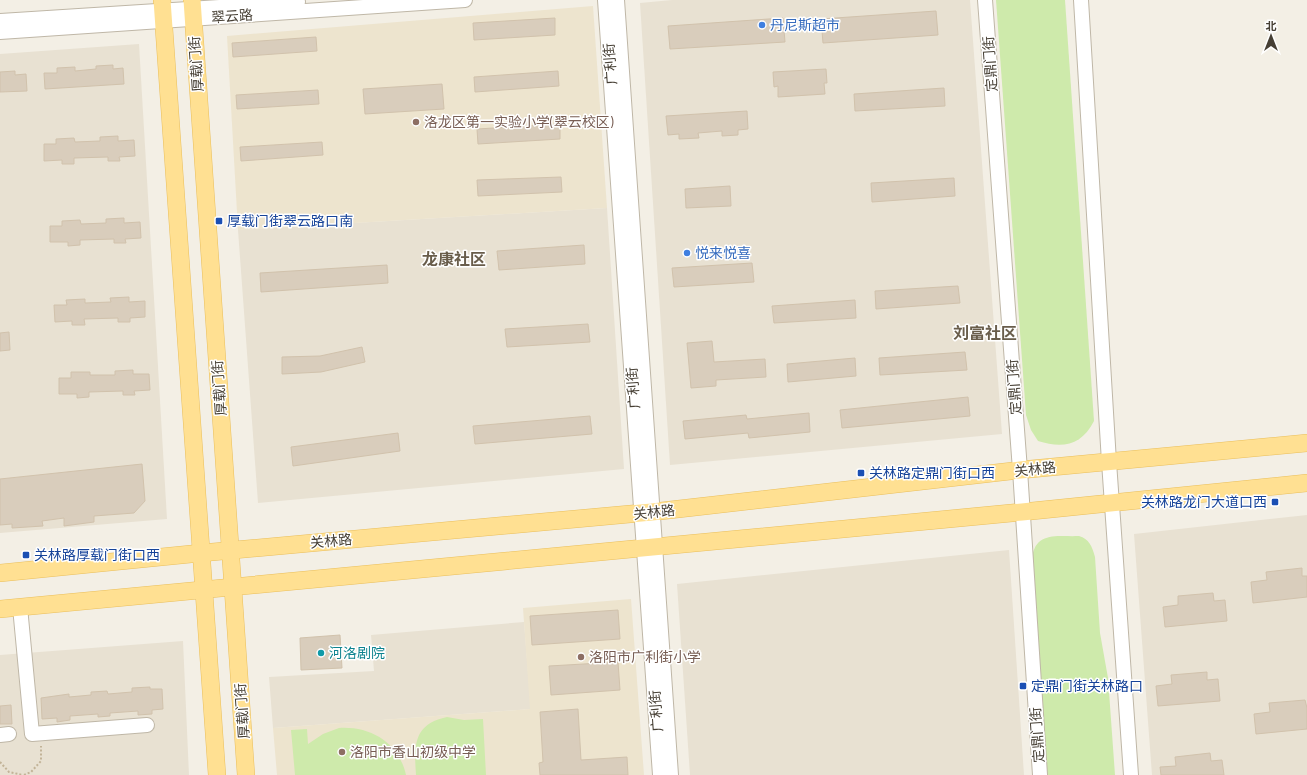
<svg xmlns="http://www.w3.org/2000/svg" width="1307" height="775" font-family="Barlow,'Noto Sans SC',sans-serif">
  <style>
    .residential { fill: #e8e1d2 }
    .education { fill: #ede4ce }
    .green { fill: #ceeaab }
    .building { fill: #d9cdbc; stroke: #d1c2ac }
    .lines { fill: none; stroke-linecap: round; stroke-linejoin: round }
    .minor-casing { stroke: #bfb7a7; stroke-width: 16 }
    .major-casing { stroke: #eabf5c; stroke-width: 18 }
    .path { stroke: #c2b397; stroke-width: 2; stroke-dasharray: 2 2; stroke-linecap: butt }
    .minor { stroke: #fff; stroke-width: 14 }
    .major { stroke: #ffe092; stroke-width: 17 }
    .shop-dot { fill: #3f7fe0; stroke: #fff; stroke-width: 1.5 }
    .education-dot { fill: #8d6e63; stroke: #fff; stroke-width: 1.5 }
    .transit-dot { fill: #1a4fb4; stroke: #fff; stroke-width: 1.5 }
    .culture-dot { fill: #0f9aa8; stroke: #fff; stroke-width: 1.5 }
    .labels { text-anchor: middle; stroke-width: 3; stroke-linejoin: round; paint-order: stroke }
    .street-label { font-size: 14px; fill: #463f34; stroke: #fff }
    .shop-label { font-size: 14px; fill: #366cbe; stroke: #fff; text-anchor: start }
    .education-label { font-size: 14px; fill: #785e54; stroke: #fff; text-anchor: start }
    .transit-label { font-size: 14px; fill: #164399; stroke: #fff; text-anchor: start }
    .culture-label { font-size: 14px; fill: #0d838f; stroke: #fff; text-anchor: start }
    .quarter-label { font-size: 16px; font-weight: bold; fill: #695d4b; stroke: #fff }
  </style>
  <rect width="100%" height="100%" fill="#f3efe5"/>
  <g class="residential">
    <path d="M 672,0 L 970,0 L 1002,434 L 670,465 L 640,3 Z"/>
    <path d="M 139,44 L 167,519 L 0,533 L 0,54 Z"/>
    <path d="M 607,208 L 624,469 L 258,503 L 238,230 Z"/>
    <path d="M 1307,515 L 1307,775 L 1152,775 L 1134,534 Z"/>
    <path d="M 1009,550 L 1024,775 L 690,775 L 677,584 Z"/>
    <path d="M 524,622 L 531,709 L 273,728 L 269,677 L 374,671 L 371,635 Z"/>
    <path d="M 183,641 L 189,775 L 0,775 L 0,655 Z"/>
  </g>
  <g class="education">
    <path d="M 593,6 L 607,208 L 238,230 L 227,36 Z"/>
    <path d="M 631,599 L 644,775 L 277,775 L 273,728 L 530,709 L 523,608 Z"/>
  </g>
  <g class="green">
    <path d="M 996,0 L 1065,0 L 1094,421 C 1082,445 1063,449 1038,441 L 1031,430 L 1026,415 Z"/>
    <path d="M 1079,536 C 1089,539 1092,546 1095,557 L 1100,633 L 1108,678 L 1115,775 L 1047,775 L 1032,559 C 1035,531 1057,537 1079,536 Z"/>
    <path d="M 447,717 L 464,720 L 483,719 L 486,775 L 416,775 C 414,746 413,724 447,717 Z"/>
    <path d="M 339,728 C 371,726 399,743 406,775 L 295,775 L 291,730 L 307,729 L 308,744 L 323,734 Z"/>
  </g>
  <g class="building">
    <path d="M 936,11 L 938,35 L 823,43 L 821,19 Z"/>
    <path d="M 555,18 L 555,35 L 474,40 L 473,23 Z"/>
    <path d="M 783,18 L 785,42 L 670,49 L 668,26 Z"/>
    <path d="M 316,37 L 317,51 L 233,57 L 232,43 Z"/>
    <path d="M 113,65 L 113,69 L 123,68 L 124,84 L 45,89 L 44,73 L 57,73 L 57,68 L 75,67 L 75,71 L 96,69 L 96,66 Z"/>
    <path d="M 826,69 L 827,83 L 824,83 L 825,94 L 778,97 L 778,86 L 774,87 L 773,72 Z"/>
    <path d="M 15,71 L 15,75 L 26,74 L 27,91 L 0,92 L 0,72 Z"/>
    <path d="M 558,71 L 559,86 L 475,92 L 474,77 Z"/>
    <path d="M 442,84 L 444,109 L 365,114 L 363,89 Z"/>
    <path d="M 944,88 L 945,106 L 855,111 L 854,94 Z"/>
    <path d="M 318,90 L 319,104 L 237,109 L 236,95 Z"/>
    <path d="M 747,111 L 748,129 L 738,130 L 738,135 L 722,136 L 722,131 L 698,133 L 699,138 L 679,139 L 679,134 L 668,135 L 666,116 Z"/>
    <path d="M 560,124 L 560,139 L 478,144 L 477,129 Z"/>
    <path d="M 118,136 L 118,141 L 134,140 L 135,156 L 119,157 L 120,161 L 108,161 L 108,157 L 74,158 L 74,164 L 62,164 L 62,160 L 44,161 L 44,144 L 56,144 L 56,139 L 74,138 L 75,142 L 100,141 L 100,137 Z"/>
    <path d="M 322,142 L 323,155 L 241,161 L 240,147 Z"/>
    <path d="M 561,177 L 562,192 L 478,196 L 477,180 Z"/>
    <path d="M 954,178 L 955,196 L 872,202 L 871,183 Z"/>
    <path d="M 730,186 L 731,206 L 686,208 L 685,189 Z"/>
    <path d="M 124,218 L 124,223 L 140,222 L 141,238 L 125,239 L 126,243 L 114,243 L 114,239 L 80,240 L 80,245 L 68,246 L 68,242 L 50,242 L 50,226 L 62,226 L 62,221 L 80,220 L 81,224 L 106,223 L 106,219 Z"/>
    <path d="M 584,245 L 585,264 L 499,270 L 497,251 Z"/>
    <path d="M 752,263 L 754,282 L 674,287 L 672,268 Z"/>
    <path d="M 387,265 L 388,283 L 261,292 L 260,273 Z"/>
    <path d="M 958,286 L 960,303 L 876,309 L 875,291 Z"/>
    <path d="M 129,297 L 129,302 L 145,301 L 145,317 L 130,318 L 130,322 L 118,322 L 118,318 L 84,319 L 85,325 L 72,325 L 72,321 L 55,322 L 54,305 L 67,305 L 66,300 L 85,299 L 85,303 L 111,302 L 110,298 Z"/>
    <path d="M 855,300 L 856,318 L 774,323 L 772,306 Z"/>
    <path d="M 588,324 L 590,342 L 507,347 L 505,329 Z"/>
    <path d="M 9,332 L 10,350 L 0,351 L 0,333 Z"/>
    <path d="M 712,341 L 714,362 L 765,359 L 766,377 L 716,380 L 716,386 L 691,388 L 687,343 Z"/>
    <path d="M 362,347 L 365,362 L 321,372 L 282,374 L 282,357 L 320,356 Z"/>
    <path d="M 965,352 L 967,370 L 880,375 L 879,358 Z"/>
    <path d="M 855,358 L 856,376 L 788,382 L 787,364 Z"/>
    <path d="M 133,370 L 133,374 L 149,374 L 150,390 L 134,391 L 135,395 L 123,395 L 123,391 L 89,392 L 89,397 L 77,398 L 77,394 L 59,394 L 59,378 L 71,378 L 71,372 L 90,372 L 90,375 L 115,375 L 115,371 Z"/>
    <path d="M 968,397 L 970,416 L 842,428 L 840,410 Z"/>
    <path d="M 809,413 L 810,432 L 749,438 L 748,433 L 685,439 L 683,421 L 746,415 L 747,419 Z"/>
    <path d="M 590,416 L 592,434 L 475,444 L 473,426 Z"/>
    <path d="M 398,433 L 400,451 L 293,466 L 291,447 Z"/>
    <path d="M 142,464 L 145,501 L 134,513 L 94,516 L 94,522 L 64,526 L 64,518 L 42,521 L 43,526 L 12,528 L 12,524 L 0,525 L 0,479 Z"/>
    <path d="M 1302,568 L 1302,576 L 1307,576 L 1307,597 L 1253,603 L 1251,582 L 1267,580 L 1266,572 Z"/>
    <path d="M 1213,593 L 1214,601 L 1225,600 L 1227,621 L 1165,627 L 1163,607 L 1178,605 L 1178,596 Z"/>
    <path d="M 618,610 L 620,639 L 532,645 L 530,616 Z"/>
    <path d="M 340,635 L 342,668 L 301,670 L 300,638 Z"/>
    <path d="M 618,662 L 620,690 L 551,695 L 549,666 Z"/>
    <path d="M 1207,672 L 1207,680 L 1218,679 L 1220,701 L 1158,706 L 1156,686 L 1172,684 L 1171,675 Z"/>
    <path d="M 150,687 L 150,689 L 162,689 L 163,709 L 152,710 L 152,714 L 138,715 L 138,711 L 110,713 L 110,716 L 98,717 L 98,714 L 70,716 L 70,720 L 57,722 L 57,718 L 42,719 L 41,698 L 69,694 L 69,697 L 91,695 L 91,692 L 107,691 L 108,694 L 132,692 L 132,688 Z"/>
    <path d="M 1305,700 L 1307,708 L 1307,729 L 1256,734 L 1254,714 L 1270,712 L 1269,703 Z"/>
    <path d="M 11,705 L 12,724 L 0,724 L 0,706 Z"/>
    <path d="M 578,709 L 581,760 L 627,757 L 628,775 L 540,775 L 539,763 L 543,762 L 540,712 Z"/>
    <path d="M 1210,753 L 1211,761 L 1222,760 L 1224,775 L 1161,775 L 1160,767 L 1176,766 L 1175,757 Z"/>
  </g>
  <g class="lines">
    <defs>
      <g id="minor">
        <path d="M 605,0 L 660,775"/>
        <path d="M 617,0 L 671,775"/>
        <path d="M 985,0 L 1020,470 L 1040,775"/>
        <path d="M 1081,0 L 1109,462 L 1131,775"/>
        <path d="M 0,21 L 298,2"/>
        <path d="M 0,32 L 465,0"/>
        <path d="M 20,607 L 32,734 L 147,725"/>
        <path d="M 0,735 L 9,734"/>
      </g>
      <g id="major">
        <path d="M 162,0 L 217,775"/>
        <path d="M 192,0 L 246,775"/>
        <path d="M 0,573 L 201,553 L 652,512 L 1020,470 L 1307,443"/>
        <path d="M 0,609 L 1022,512 L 1307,483"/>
      </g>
    </defs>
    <use href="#minor" class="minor-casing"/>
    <use href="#major" class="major-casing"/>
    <g class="path">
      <path d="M 0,762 L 9,772 L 23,775"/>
      <path d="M 24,775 L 31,772 L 41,761 L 41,746"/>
    </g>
    <use href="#minor" class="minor"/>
    <use href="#major" class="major"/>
  </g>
  <g class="shop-dot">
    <circle cx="762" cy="25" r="4"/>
    <circle cx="687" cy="253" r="4"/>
  </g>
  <g class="education-dot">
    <circle cx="416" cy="122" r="4"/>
    <circle cx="581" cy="657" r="4"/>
    <circle cx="342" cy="752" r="4"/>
  </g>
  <g class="transit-dot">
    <rect x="215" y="217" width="8" height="8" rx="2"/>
    <rect x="857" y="469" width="8" height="8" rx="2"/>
    <rect x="1271" y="498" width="8" height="8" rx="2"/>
    <rect x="22" y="551" width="8" height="8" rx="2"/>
    <rect x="1019" y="682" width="8" height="8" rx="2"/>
  </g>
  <circle class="culture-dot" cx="321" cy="653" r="4"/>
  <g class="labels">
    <g class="street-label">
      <text transform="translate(232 16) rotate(-4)" y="5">翠云路</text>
      <text transform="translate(196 64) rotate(-94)" y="5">厚载门街</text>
      <text transform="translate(610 64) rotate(-94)" y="5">广利街</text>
      <text transform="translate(990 64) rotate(-94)" y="5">定鼎门街</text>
      <text transform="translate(1014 387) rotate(-94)" y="5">定鼎门街</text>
      <text transform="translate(219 388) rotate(-94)" y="5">厚载门街</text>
      <text transform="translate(633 388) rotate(-94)" y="5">广利街</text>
      <text transform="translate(1035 469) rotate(-6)" y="5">关林路</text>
      <text transform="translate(654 512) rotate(-6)" y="5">关林路</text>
      <text transform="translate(331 541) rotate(-5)" y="5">关林路</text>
      <text transform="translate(242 711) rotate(-94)" y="5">厚载门街</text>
      <text transform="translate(656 711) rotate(-94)" y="5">广利街</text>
      <text transform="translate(1037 735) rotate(-94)" y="5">定鼎门街</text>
    </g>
    <g class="shop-label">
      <text x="770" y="30">丹尼斯超市</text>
      <text x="695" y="258">悦来悦喜</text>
    </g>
    <g class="education-label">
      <text x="424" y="127">洛龙区第一实验小学(翠云校区)</text>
      <text x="589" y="662">洛阳市广利街小学</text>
      <text x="350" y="757">洛阳市香山初级中学</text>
    </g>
    <g class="transit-label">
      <text x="227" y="226">厚载门街翠云路口南</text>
      <text x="869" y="478">关林路定鼎门街口西</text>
      <text x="1267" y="507" text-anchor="end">关林路龙门大道口西</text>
      <text x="34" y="560">关林路厚载门街口西</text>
      <text x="1031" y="691">定鼎门街关林路口</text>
    </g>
    <g class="culture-label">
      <text x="329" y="658">河洛剧院</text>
    </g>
    <g class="quarter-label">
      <text x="454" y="265">龙康社区</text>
      <text x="985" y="339">刘富社区</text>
    </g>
  </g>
  <g transform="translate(1271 36)" stroke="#ffffff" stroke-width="3" paint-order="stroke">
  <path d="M0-3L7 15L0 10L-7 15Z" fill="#463f34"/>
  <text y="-6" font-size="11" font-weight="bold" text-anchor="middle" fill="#463f34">北</text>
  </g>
</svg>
